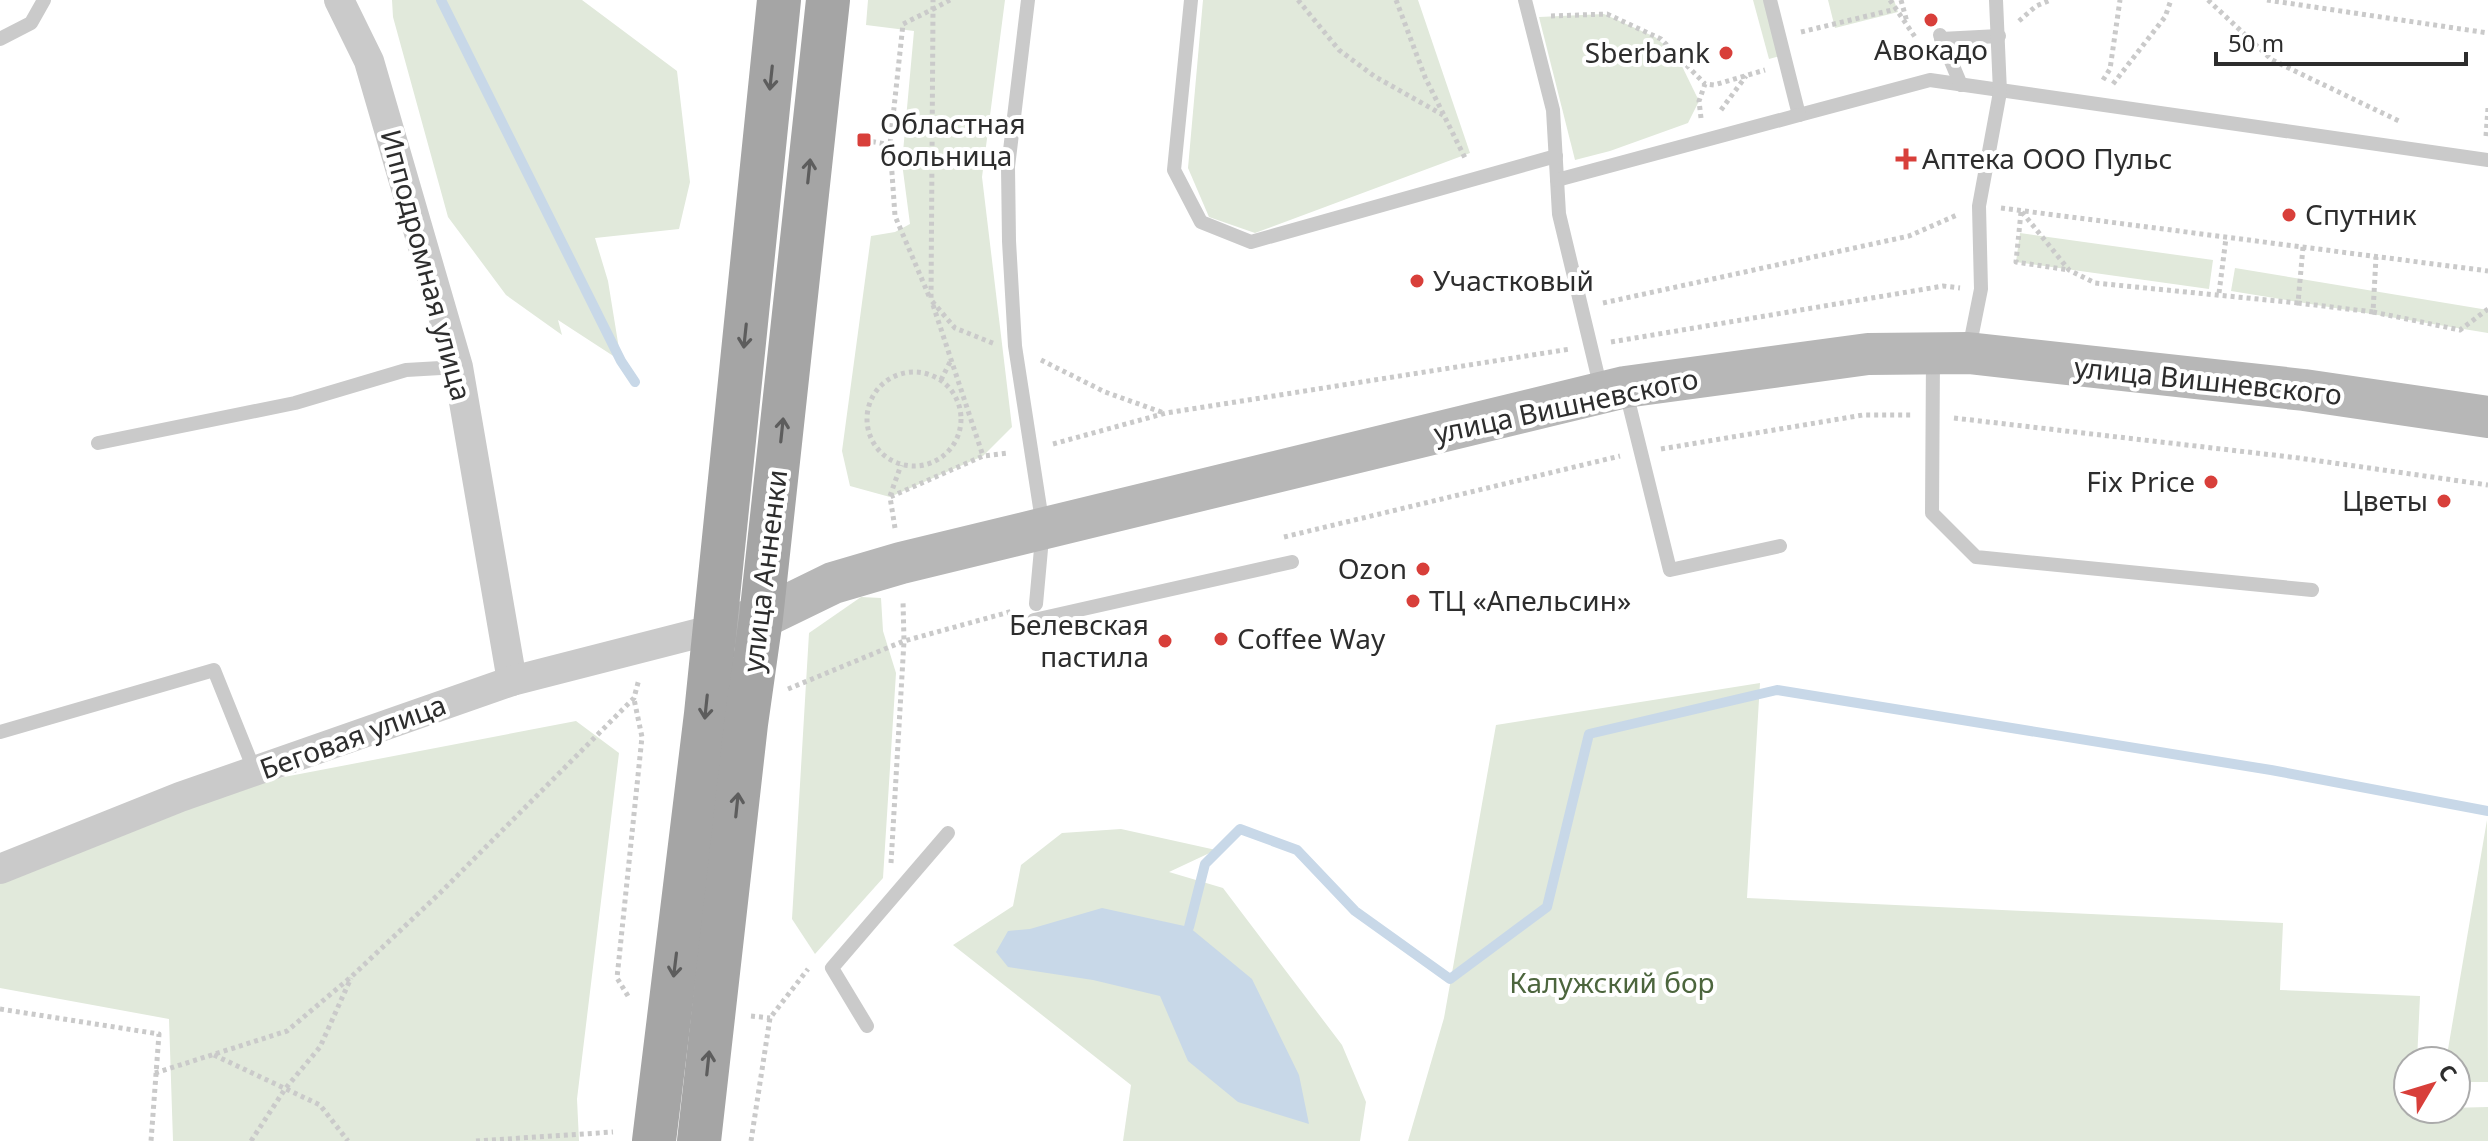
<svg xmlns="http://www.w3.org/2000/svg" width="2488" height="1141" font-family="'Noto Sans',sans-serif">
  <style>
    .green { fill: #e1e9db }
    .water { fill: #c8d8e8 }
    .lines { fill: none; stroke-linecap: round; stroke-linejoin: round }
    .stream { stroke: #c8d8e8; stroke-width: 10 }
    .path { stroke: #cacaca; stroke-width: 5; stroke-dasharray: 4 4; stroke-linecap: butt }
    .lane { stroke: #cacaca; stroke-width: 14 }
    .street { stroke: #cacaca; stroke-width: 30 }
    .secondary { stroke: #b7b7b7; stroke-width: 42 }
    .primary { stroke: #a5a5a5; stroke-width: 44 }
    .oneway { stroke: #5d5d5d }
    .poi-dot { fill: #d83f3a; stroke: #fff; stroke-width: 3 }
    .labels { text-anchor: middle; stroke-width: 8; stroke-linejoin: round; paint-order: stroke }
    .poi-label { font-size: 28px; fill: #2d2d2d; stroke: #fff; text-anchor: start }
    .street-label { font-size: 28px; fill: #2d2d2d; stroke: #fff }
    .park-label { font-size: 28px; fill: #4c653d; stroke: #fff }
  </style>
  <rect width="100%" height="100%" fill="#fff"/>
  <g class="green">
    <path d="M 392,0 L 582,0 L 677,71 L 690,182 L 679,229 L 595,238 L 608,281 L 621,361 L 558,320 L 562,335 L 506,295 L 448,217 L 393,17 Z"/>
    <path d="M 868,0 L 1005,0 L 982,177 L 1012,427 L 983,456 L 890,497 L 850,486 L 842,451 L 871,236 L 895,232 L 910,224 L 902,163 L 914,31 L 866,25 Z"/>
    <path d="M 1203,0 L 1418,0 L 1470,153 L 1255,233 L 1209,217 L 1188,168 Z"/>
    <path d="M 1753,0 L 1765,0 L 1780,56 L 1769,59 Z"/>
    <path d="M 1828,0 L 1894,0 L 1898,12 L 1835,28 Z"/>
    <path d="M 1604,14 L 1655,37 L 1677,56 L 1699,101 L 1688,123 L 1610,151 L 1575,160 L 1539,17 Z"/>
    <path d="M 2020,233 L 2213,260 L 2209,289 L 2016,262 Z"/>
    <path d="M 2235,268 L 2488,310 L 2488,333 L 2231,291 Z"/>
    <path d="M 861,597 L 881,598 L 883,631 L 896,673 L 883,878 L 815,954 L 792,919 L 809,633 Z"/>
    <path d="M 1760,683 L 1747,898 L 2283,923 L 2280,990 L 2420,996 L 2417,1061 L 2408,1061 L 2408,1109 L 2488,1107 L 2488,1141 L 1408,1141 L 1444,1018 L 1496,725 Z"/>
    <path d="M 576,721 L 619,753 L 577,1099 L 579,1141 L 173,1141 L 169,1019 L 0,988 L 0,884 L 180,797 Z"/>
    <path d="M 2487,820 L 2488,1082 L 2456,1082 L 2456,1061 L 2446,1061 Z"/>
    <path d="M 1121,829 L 1216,850 L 1169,872 L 1223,888 L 1342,1045 L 1366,1102 L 1360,1141 L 1123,1141 L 1131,1085 L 953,945 L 1013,906 L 1021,865 L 1062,833 Z"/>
  </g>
  <path class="water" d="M 1102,908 L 1189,927 L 1252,979 L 1299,1075 L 1309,1124 L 1238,1102 L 1188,1061 L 1160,996 L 1093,980 L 1008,967 L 996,952 L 1008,931 L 1030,929 Z"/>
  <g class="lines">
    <g class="stream">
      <path d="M 441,0 L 621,361 L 635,382"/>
      <path d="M 1189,927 L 1205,864 L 1240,829 L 1297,850 L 1355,911 L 1450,979 L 1547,907 L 1589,734 L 1777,690 L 2271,770 L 2488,811"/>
    </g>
    <g class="path">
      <path d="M 950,0 L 933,9 L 931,300 L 955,328 L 995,344"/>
      <path d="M 1298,0 L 1339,50 L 1374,76 L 1443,115"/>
      <path d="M 1396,0 L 1425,77 L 1466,160"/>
      <path d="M 1890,0 L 1915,37"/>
      <path d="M 1901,0 L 1907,22"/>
      <path d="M 2208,0 L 2272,60 L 2401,122"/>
      <path d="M 2267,0 L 2488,33"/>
      <path d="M 1551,16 L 1607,14 L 1661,39 L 1705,84"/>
      <path d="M 2019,21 L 2036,6 L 2051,0"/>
      <path d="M 1801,32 L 1896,9"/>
      <path d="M 2103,80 L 2110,69 L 2120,0"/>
      <path d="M 2113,84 L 2165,17 L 2171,0"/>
      <path d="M 1721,110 L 1746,76"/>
      <path d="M 1701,118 L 1699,101 L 1705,84 L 1714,85 L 1765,70"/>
      <path d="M 2486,136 L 2488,108"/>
      <path d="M 864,140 L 890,145"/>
      <path d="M 2001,208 L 2488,271"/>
      <path d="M 2021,212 L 2016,262 L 2069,270"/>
      <path d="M 2022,212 L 2069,270 L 2095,283 L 2298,303"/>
      <path d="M 2303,247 L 2298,303 L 2373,312 L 2376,257"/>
      <path d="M 2219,293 L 2226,238"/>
      <path d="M 929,296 L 895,216 L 890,145 L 903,24 L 933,9 L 933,0"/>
      <path d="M 1603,303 L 1909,236 L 1957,215"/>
      <path d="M 933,305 L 983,456"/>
      <path d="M 2373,312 L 2460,330 L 2488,309"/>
      <path d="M 1611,342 L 1943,286 L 1960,288"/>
      <path d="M 1041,360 L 1105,392 L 1164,413"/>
      <circle cx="914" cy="419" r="47"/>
      <path d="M 941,380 L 951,360"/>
      <path d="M 1954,418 L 2299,458 L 2488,485"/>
      <path d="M 1053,444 L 1166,413 L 1570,349"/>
      <path d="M 1661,449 L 1863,415 L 1912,415"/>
      <path d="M 890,496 L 901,465"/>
      <path d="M 895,528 L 890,497 L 983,456 L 1008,453"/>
      <path d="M 1284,537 L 1620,456"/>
      <path d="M 788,689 L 904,641 L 1013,611"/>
      <path d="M 891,863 L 904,641 L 903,601"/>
      <path d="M 628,996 L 617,978 L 642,737 L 634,699"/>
      <path d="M 0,1009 L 159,1034 L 151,1141"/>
      <path d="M 751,1016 L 770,1018"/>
      <path d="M 214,1055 L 320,1105 L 348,1141"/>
      <path d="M 155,1073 L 287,1031 L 351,977 L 441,892 L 634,698 L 639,679"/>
      <path d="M 251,1141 L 285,1089 L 320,1047 L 351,978"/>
      <path d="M 476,1141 L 613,1132"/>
      <path d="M 751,1141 L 770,1018 L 808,969"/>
    </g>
    <g class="lane">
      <path d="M 1028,0 L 1008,167 L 1009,241 L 1015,346 L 1043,527 L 1036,604"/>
      <path d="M 1191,0 L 1174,170 L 1201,222 L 1251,242 L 1556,156"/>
      <path d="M 1525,0 L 1553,110 L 1559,214 L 1601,389"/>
      <path d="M 1770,0 L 1799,115 L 1930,80 L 2488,160"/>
      <path d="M 1940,35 L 1961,85"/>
      <path d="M 0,39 L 31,23 L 44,0"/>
      <path d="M 1941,39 L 1999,36"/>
      <path d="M 1557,180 L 1799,115"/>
      <path d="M 1969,349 L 1981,289 L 1979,206 L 2000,92 L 1996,0"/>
      <path d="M 1933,357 L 1932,513 L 1976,557 L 2312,590"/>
      <path d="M 1626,392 L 1670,570 L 1780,546"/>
      <path d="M 98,443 L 295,403 L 406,370 L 458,367"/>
      <path d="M 1034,620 L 1292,562"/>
      <path d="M 0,732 L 214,670 L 255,772"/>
      <path d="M 867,1026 L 832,968 L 948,833"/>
    </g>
    <g class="street">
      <path d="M 339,0 L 369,61 L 458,367 L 512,681"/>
      <path d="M 0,869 L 180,797 L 512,681 L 715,629"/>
    </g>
    <path class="secondary" d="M 732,625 L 761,618 L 833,583 L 901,563 L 1625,387 L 1868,354 L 1968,353 L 2304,390 L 2488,417"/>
    <g class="primary">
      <path d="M 654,1141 L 706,714 L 779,0"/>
      <path d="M 699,1141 L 746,724 L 761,618 L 828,0"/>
    </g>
  </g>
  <defs><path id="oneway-shaft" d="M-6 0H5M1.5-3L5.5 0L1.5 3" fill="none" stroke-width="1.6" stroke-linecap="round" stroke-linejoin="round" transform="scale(2)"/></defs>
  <g class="oneway">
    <use href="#oneway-shaft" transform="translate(771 78) rotate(96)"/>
    <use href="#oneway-shaft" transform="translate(809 171) rotate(-84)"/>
    <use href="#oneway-shaft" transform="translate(745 336) rotate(96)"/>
    <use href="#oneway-shaft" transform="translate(782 430) rotate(-84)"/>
    <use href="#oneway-shaft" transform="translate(706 707) rotate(96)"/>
    <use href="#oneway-shaft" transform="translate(737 805) rotate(-84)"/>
    <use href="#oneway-shaft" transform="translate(675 965) rotate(97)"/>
    <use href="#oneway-shaft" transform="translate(708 1063) rotate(-84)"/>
  </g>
  <g class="poi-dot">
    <circle cx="1931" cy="20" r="8"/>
    <circle cx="1726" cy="53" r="8"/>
    <rect x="856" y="132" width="16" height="16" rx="4"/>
    <path d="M1902 147h8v8h8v8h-8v8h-8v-8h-8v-8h8z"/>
    <circle cx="2289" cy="215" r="8"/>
    <circle cx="1417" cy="281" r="8"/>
    <circle cx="2211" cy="482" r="8"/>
    <circle cx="2444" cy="501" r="8"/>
    <circle cx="1423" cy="569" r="8"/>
    <circle cx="1413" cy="601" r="8"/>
    <circle cx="1221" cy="639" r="8"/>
    <circle cx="1165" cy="641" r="8"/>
  </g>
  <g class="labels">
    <g class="poi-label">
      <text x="1931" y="60" text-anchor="middle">Авокадо</text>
      <text x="1710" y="63" text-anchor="end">Sberbank</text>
      <text x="880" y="134">Областная<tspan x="880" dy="32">больница</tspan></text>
      <text x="1922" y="169">Аптека ООО Пульс</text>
      <text x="2305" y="225">Спутник</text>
      <text x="1433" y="291">Участковый</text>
      <text x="2195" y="492" text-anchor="end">Fix Price</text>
      <text x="2428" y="511" text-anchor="end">Цветы</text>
      <text x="1407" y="579" text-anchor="end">Ozon</text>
      <text x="1429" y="611">ТЦ «Апельсин»</text>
      <text x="1149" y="635" text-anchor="end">Белевская<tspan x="1149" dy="32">пастила</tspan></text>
      <text x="1237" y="649">Coffee Way</text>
    </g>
    <g class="street-label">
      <text transform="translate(426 265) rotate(75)" y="10">Ипподромная улица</text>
      <text transform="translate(2208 381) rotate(6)" y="10">улица Вишневского</text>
      <text transform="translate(1566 406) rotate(-12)" y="10">улица Вишневского</text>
      <text transform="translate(765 571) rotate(-83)" y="10">улица Анненки</text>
      <text transform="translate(353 737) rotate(-20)" y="10">Беговая улица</text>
    </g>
    <g class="park-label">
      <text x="1612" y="993">Калужский бор</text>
    </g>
  </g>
  <g transform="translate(2432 1085) rotate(52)"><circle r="38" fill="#ffffff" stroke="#ababab" stroke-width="2"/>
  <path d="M0-6L14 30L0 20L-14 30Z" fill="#d83f3a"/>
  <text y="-12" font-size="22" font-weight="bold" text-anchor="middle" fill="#2d2d2d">С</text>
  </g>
  <path d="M2216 52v12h250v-12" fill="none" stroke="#2d2d2d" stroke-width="4"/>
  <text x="2228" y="52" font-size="24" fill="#2d2d2d" stroke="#ffffff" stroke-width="6" paint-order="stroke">50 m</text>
</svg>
